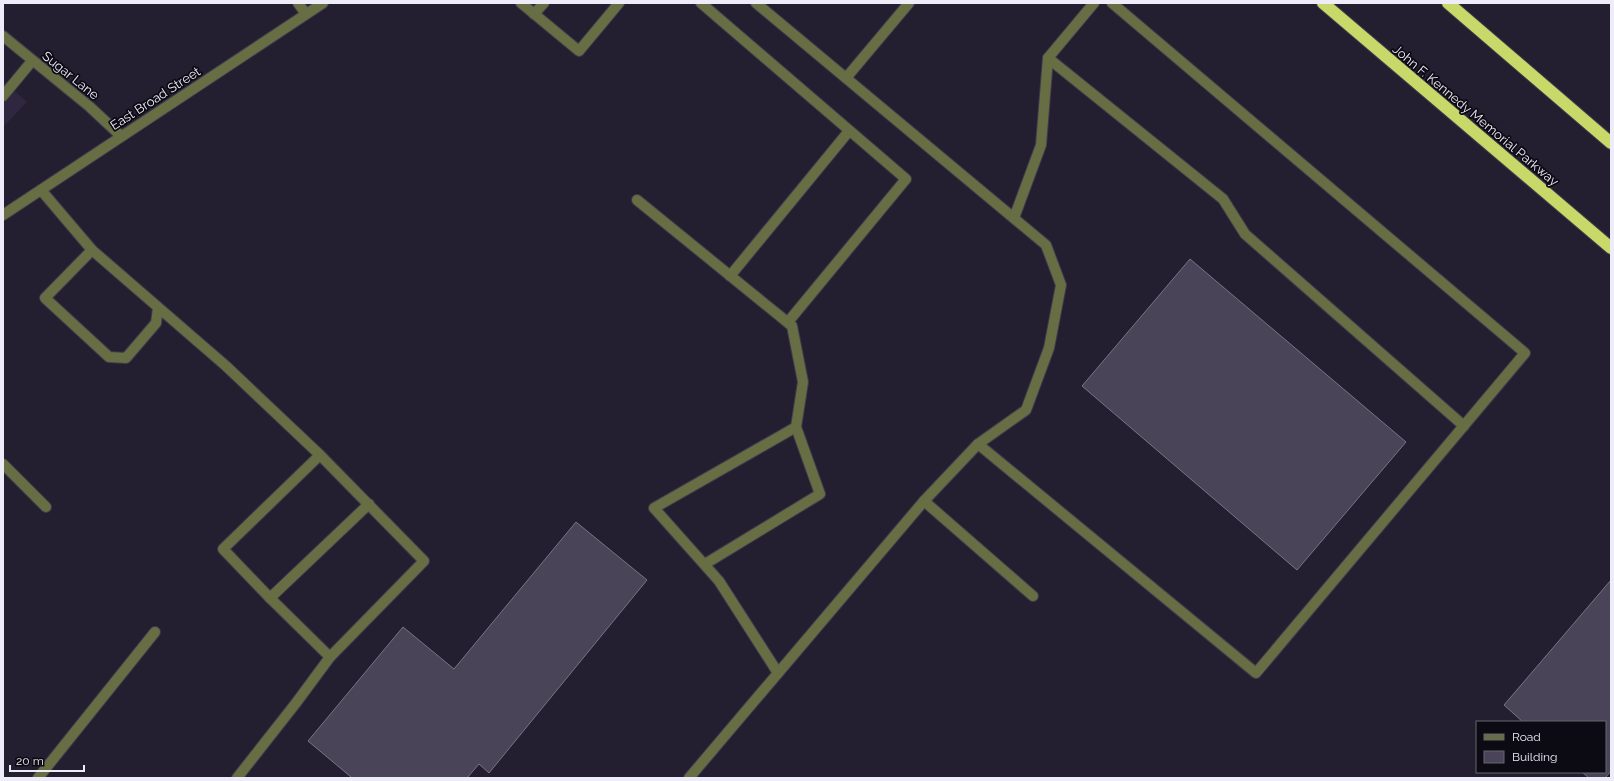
<svg xmlns="http://www.w3.org/2000/svg" width="1614" height="781" font-family="Raleway,sans-serif">
  <style>
    .built { fill: #2e273f }
    .building { fill: #4a4459; stroke: #797389 }
    .lines { fill: none; stroke-linecap: round; stroke-linejoin: round }
    .minor-casing { stroke: #403b4d; stroke-width: 12 }
    .highway-casing { stroke: #403b4d; stroke-width: 14 }
    .minor { stroke: #676e44; stroke-width: 10 }
    .highway { stroke: #c9d969; stroke-width: 12 }
    .labels { text-anchor: middle; stroke-width: 3.5; stroke-linejoin: round; paint-order: stroke }
    .street-label { font-size: 13px; fill: #efecf9; stroke: #0c0a12 }
  </style>
  <rect width="100%" height="100%" fill="#241e31"/>
  <path class="built" d="M 3,81 L 27,102 L 3,127 Z"/>
  <g class="building">
    <path d="M 1190,259 L 1406,442 L 1297,570 L 1082,386 Z"/>
    <path d="M 576,522 L 647,580 L 489,773 L 479,764 L 467,778 L 350,778 L 351,777 L 308,741 L 403,627 L 454,669 Z"/>
    <path d="M 1611,580 L 1611,771 L 1605,778 L 1589,778 L 1582,772 L 1605,772 L 1605,722 L 1523,722 L 1504,705 Z"/>
  </g>
  <g class="lines">
    <defs>
      <g id="minor">
        <path d="M 298,3 L 306,14"/>
        <path d="M 521,3 L 579,51 L 619,3"/>
        <path d="M 701,3 L 906,179 L 788,322"/>
        <path d="M 756,3 L 1046,245 L 1061,285 L 1049,348 L 1026,410 L 978,444 L 924,501 L 1033,596"/>
        <path d="M 1094,3 L 1048,58 L 1223,199 L 1245,234 L 1464,426"/>
        <path d="M 534,14 L 544,3"/>
        <path d="M 3,36 L 90,107 L 121,136"/>
        <path d="M 846,78 L 909,3"/>
        <path d="M 3,96 L 32,61"/>
        <path d="M 41,190 L 92,250 L 226,366 L 320,455 L 424,561 L 330,657 L 270,598 L 223,549 L 320,455"/>
        <path d="M 637,200 L 792,326 L 803,382 L 796,427 L 654,508 L 719,581 L 778,673"/>
        <path d="M 3,215 L 323,3"/>
        <path d="M 1014,218 L 1041,145 L 1048,58"/>
        <path d="M 92,250 L 45,298 L 109,357 L 126,358 L 156,323 L 158,308"/>
        <path d="M 730,276 L 849,131"/>
        <path d="M 978,444 L 1256,673 L 1525,353 L 1112,3"/>
        <path d="M 3,464 L 46,507"/>
        <path d="M 705,564 L 820,494 L 796,427"/>
        <path d="M 270,598 L 369,504"/>
        <path d="M 38,778 L 155,632"/>
        <path d="M 237,778 L 296,703 L 330,657"/>
        <path d="M 689,778 L 924,501"/>
      </g>
      <g id="highway">
        <path d="M 1323,3 L 1611,248"/>
        <path d="M 1448,3 L 1611,143"/>
      </g>
    </defs>
    <use href="#minor" class="minor-casing"/>
    <use href="#highway" class="highway-casing"/>
    <use href="#minor" class="minor"/>
    <use href="#highway" class="highway"/>
  </g>
  <g class="labels">
    <g class="street-label">
      <text transform="translate(71 75) rotate(39)" y="5">Sugar Lane</text>
      <text transform="translate(155 98) rotate(-33)" y="5">East Broad Street</text>
      <text transform="translate(1476 115) rotate(40)" y="5">John F. Kennedy Memorial Parkway</text>
    </g>
  </g>
  <rect width="1614" height="781" fill="none" stroke="#efecf9" stroke-width="8"/>
  <rect x="1476" y="721" width="130" height="52" fill="#0c0a12" stroke="#67646e"/>
  <rect x="1484" y="734" width="20" height="6" fill="#676e44" stroke="#67646e"/>
  <text x="1512" y="741" font-size="12" fill="#efecf9">Road</text>
  <rect x="1484" y="751" width="20" height="12" fill="#4a4459" stroke="#67646e"/>
  <text x="1512" y="761" font-size="12" fill="#efecf9">Building</text>
  <path d="M10 765v6h74v-6" fill="none" stroke="#efecf9" stroke-width="2"/>
  <text x="16" y="765" font-size="12" fill="#efecf9" stroke="#0c0a12" stroke-width="3" paint-order="stroke">20 m</text>
</svg>
